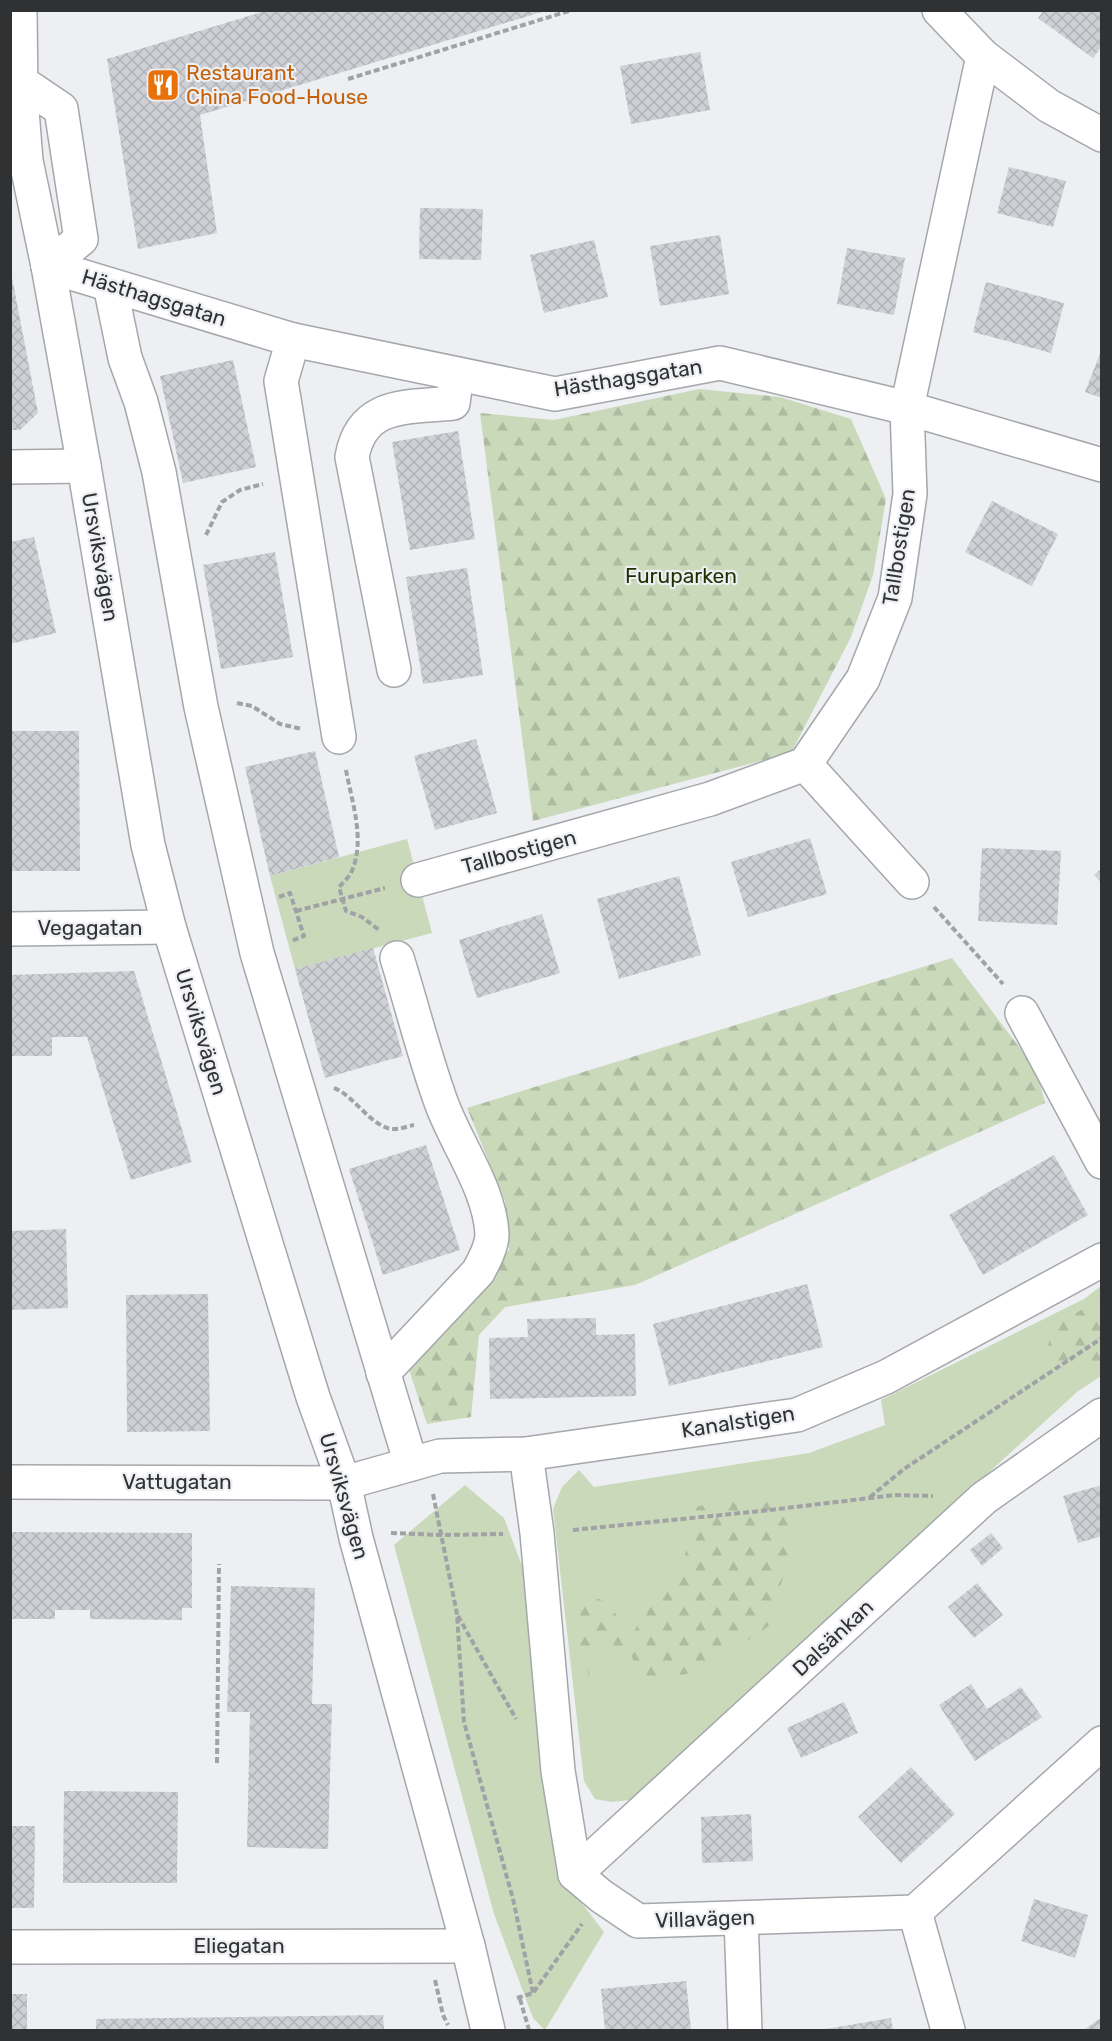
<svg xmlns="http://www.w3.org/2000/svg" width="1112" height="2041" font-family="Rubik,sans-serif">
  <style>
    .green { fill: #c9d9ba }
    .forest { fill: url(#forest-firs) }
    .building { fill: url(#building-cross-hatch) }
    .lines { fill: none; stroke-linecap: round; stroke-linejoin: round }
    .minor-casing { stroke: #a5a7ab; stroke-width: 36 }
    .path { stroke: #a0a2a5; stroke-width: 4; stroke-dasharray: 6 3; stroke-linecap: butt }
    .minor { stroke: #fff; stroke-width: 33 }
    .labels { text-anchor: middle; stroke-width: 4.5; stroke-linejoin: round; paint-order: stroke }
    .food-label { font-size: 21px; fill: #c56008; stroke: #edeff3; text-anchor: start }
    .street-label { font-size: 21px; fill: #303133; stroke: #edeff3 }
    .park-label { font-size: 21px; fill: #1d3100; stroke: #edeff3 }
  </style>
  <defs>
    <pattern id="forest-firs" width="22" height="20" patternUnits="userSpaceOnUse" patternTransform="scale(1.5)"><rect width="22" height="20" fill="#c9d9ba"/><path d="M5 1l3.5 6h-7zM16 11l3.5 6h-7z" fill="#adbba0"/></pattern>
    <pattern id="building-cross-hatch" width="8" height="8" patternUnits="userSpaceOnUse" patternTransform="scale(1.5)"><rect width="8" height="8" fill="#ced0d5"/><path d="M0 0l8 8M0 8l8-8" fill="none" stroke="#b1b3b7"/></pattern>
  </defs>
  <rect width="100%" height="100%" fill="#edeff3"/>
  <g class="green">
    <path d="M 407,839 L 432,933 L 295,969 L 270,876 Z"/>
    <path d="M 1101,1286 L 1101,1376 L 1077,1392 L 630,1800 L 611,1802 L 595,1799 L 584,1781 L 553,1509 L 562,1487 L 579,1470 L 594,1487 L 809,1453 L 885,1425 L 881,1400 L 1084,1299 Z"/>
    <path d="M 465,1485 L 504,1518 L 527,1579 L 543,1753 L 556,1870 L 604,1932 L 545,2030 L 533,2018 L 494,1914 L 394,1545 Z"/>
  </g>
  <g class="forest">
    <path d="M 699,389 L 780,397 L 851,419 L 886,499 L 873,575 L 851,637 L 791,753 L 533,821 L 480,413 L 554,420 Z"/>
    <path d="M 952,958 L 1037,1071 L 1045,1103 L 635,1285 L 505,1307 L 479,1335 L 471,1417 L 427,1424 L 405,1358 L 509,1250 L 505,1201 L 467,1108 Z"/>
    <path d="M 1101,1299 L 1101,1362 L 1058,1374 L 1045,1356 L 1054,1325 Z"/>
    <path d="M 736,1497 L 795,1497 L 786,1566 L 770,1625 L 702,1672 L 641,1680 L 629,1649 L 603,1643 L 589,1676 L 575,1638 L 582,1592 L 606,1602 L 633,1636 L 645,1604 L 682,1570 L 695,1507 Z"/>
  </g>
  <g class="building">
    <path d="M 268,10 L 545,10 L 545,11 L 200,115 L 217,233 L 138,249 L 107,59 Z"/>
    <path d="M 1044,10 L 1102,10 L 1102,46 L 1093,58 L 1038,18 Z"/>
    <path d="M 700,52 L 710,110 L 631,124 L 620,66 Z"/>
    <path d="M 1009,167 L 1066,181 L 1053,227 L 997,213 Z"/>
    <path d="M 420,208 L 483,209 L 481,260 L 419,259 Z"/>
    <path d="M 720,235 L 729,294 L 660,306 L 650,246 Z"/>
    <path d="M 594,240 L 608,297 L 544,313 L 530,255 Z"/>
    <path d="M 847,248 L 905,258 L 894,315 L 837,304 Z"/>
    <path d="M 10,267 L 38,413 L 20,430 L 10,430 Z"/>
    <path d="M 986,282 L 1064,303 L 1051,353 L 973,332 Z"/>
    <path d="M 1101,351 L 1102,351 L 1102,398 L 1085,392 Z"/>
    <path d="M 233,360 L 256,467 L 183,483 L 160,376 Z"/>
    <path d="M 458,431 L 475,539 L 410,550 L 392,442 Z"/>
    <path d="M 992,501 L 1058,534 L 1032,586 L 965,552 Z"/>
    <path d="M 34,537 L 56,633 L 10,644 L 10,542 Z"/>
    <path d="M 275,552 L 293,657 L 221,669 L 203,565 Z"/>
    <path d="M 467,568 L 483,675 L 423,684 L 406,577 Z"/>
    <path d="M 10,731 L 79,731 L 80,871 L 10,871 Z"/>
    <path d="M 476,739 L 497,813 L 435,830 L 414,756 Z"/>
    <path d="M 315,751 L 339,857 L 270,876 L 245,767 Z"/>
    <path d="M 810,838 L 827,894 L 748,917 L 731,862 Z"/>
    <path d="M 982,848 L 1061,851 L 1057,925 L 978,921 Z"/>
    <path d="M 1102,868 L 1102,883 L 1094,875 Z"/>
    <path d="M 679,876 L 701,955 L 619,979 L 597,899 Z"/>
    <path d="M 542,914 L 560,973 L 477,998 L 459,940 Z"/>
    <path d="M 373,948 L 403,1056 L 325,1078 L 295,969 Z"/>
    <path d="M 134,971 L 192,1162 L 131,1180 L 87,1037 L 52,1037 L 52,1056 L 10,1056 L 10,975 Z"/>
    <path d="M 426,1145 L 460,1250 L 383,1275 L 349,1169 Z"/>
    <path d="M 1054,1155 L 1088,1215 L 983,1275 L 949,1215 Z"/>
    <path d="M 66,1229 L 68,1308 L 10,1310 L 10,1231 Z"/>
    <path d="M 807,1284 L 823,1347 L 669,1386 L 653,1324 Z"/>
    <path d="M 208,1294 L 210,1431 L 127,1432 L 126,1295 Z"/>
    <path d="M 596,1318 L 596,1335 L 635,1334 L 636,1396 L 490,1399 L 489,1338 L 528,1337 L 527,1319 Z"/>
    <path d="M 1102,1485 L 1102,1536 L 1078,1543 L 1063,1496 Z"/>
    <path d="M 10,1532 L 192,1533 L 192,1608 L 182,1608 L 182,1620 L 90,1619 L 90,1610 L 55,1610 L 55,1619 L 10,1619 Z"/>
    <path d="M 991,1533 L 1003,1548 L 982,1566 L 970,1550 Z"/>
    <path d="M 977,1583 L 1003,1615 L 974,1638 L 948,1607 Z"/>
    <path d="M 231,1586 L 315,1588 L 312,1704 L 332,1704 L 328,1849 L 247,1847 L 250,1712 L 227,1712 Z"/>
    <path d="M 971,1684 L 987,1709 L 1021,1687 L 1042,1717 L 975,1761 L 939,1705 Z"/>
    <path d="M 844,1702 L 858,1733 L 801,1758 L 787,1728 Z"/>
    <path d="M 911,1767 L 955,1814 L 901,1863 L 858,1817 Z"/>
    <path d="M 64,1791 L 178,1792 L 177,1883 L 63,1883 Z"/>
    <path d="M 751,1814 L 753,1861 L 702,1863 L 701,1817 Z"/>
    <path d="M 10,1826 L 35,1826 L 34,1908 L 10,1908 Z"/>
    <path d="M 1034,1899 L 1088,1915 L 1075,1958 L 1021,1941 Z"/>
    <path d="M 686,1981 L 691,2030 L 605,2030 L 601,1989 Z"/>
    <rect x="10" y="1994" width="17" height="36"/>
    <path d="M 383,2015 L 384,2030 L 96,2030 L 96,2019 Z"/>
    <path d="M 1102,2017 L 1102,2030 L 1084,2030 Z"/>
    <path d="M 891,2018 L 893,2030 L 826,2030 L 826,2029 Z"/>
  </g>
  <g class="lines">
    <defs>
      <g id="minor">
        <path d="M 20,10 L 21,98 L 26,161 L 48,266 L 84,466 L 148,845 L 169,927 L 313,1397 L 344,1483 L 356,1538 L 468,1946 L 488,2030"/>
        <path d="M 939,10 L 983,56 L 1049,106 L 1102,135"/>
        <path d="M 21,82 L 61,109 L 81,239 L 48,266"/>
        <path d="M 48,266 L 293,340 L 555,394 L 720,363 L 907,408 L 1102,465"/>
        <path d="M 110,285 L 125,358 L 141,402 L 159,472 L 201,707 L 257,953 L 411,1464"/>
        <path d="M 293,340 L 281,381 L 339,737"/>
        <path d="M 10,467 L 84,466"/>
        <path d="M 394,670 L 352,457 C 362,401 408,408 453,403 L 457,374"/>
        <path d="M 805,764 L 912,882"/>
        <path d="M 418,880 L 710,799 L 805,764 L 863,679 L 895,598 L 910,494 L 907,408 L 983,56"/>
        <path d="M 10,929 L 169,927"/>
        <path d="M 1022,1013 L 1102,1162"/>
        <path d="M 383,1373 L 478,1272 C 484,1261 492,1247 492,1234 C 490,1189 456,1144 441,1102 C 424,1055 412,1006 397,958"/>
        <path d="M 526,1454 L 537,1533 L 558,1771 L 575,1874 L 601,1896 L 638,1921 L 915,1912 L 1102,1743"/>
        <path d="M 10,1482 L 344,1483 L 440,1456 L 526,1454 L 797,1415 L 886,1377 L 1102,1260"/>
        <path d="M 575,1874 L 984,1498 L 1102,1415"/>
        <path d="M 915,1912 L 948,2030"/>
        <path d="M 741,1918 L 745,2030"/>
        <path d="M 10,1947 L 468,1946"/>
      </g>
    </defs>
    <use href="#minor" class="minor-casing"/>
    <g class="path">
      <path d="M 348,79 L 572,10"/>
      <path d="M 206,535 L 222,502 L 240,490 L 263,484"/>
      <path d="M 237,703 L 252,706 L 280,724 L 302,729"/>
      <path d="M 346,770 C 352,803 366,841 351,873 C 348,878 343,883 339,887 L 346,911 L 362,917 L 379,930"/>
      <path d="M 279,897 L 290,893 L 304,936 L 291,941"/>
      <path d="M 934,907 L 1003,984"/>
      <path d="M 296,911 L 385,888"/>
      <path d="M 334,1088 C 354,1095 373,1130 395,1129 C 401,1129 408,1126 414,1125"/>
      <path d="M 433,1494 L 457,1614 L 464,1722 L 513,1899 L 533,1993"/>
      <path d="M 870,1497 L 904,1469 L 1102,1338"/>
      <path d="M 573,1530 L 761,1511 L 895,1495 L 933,1496"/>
      <path d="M 391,1533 L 441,1535 L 503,1534"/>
      <path d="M 458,1616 L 516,1719"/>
      <path d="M 217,1763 L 219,1564"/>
      <path d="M 435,1980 L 443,2015 L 448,2025"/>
      <path d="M 517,1998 L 533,1993 L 582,1924"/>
      <path d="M 520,1999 L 529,2030"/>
    </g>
    <use href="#minor" class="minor"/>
  </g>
  <defs>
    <symbol id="restaurant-square" viewBox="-11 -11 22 22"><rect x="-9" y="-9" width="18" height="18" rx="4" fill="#e8710a" stroke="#edeff3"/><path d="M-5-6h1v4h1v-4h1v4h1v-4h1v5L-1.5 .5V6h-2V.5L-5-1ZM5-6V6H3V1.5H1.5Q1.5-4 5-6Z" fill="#fff"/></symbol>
  </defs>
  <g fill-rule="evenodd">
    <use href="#restaurant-square" x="144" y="66" width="38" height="38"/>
  </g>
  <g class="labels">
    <g class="food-label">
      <text x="186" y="80">Restaurant<tspan x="186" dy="24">China Food-House</tspan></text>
    </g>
    <g class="street-label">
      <text transform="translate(154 298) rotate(17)" y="7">Hästhagsgatan</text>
      <text transform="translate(628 378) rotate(-9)" y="7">Hästhagsgatan</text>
      <text transform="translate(899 547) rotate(-81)" y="7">Tallbostigen</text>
      <text transform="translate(100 557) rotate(80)" y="7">Ursviksvägen</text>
      <text transform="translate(519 852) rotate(-15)" y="7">Tallbostigen</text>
      <text x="90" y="935">Vegagatan</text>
      <text transform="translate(201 1032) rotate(73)" y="7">Ursviksvägen</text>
      <text transform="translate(738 1422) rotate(-9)" y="7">Kanalstigen</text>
      <text x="177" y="1489">Vattugatan</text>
      <text transform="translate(344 1496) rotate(74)" y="7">Ursviksvägen</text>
      <text transform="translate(833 1638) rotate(-43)" y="7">Dalsänkan</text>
      <text transform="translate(705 1919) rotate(-2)" y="7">Villavägen</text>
      <text x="239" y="1953">Eliegatan</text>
    </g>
    <g class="park-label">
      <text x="681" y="583">Furuparken</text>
    </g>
  </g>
  <rect width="1112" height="2041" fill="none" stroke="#303133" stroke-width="24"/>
</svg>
